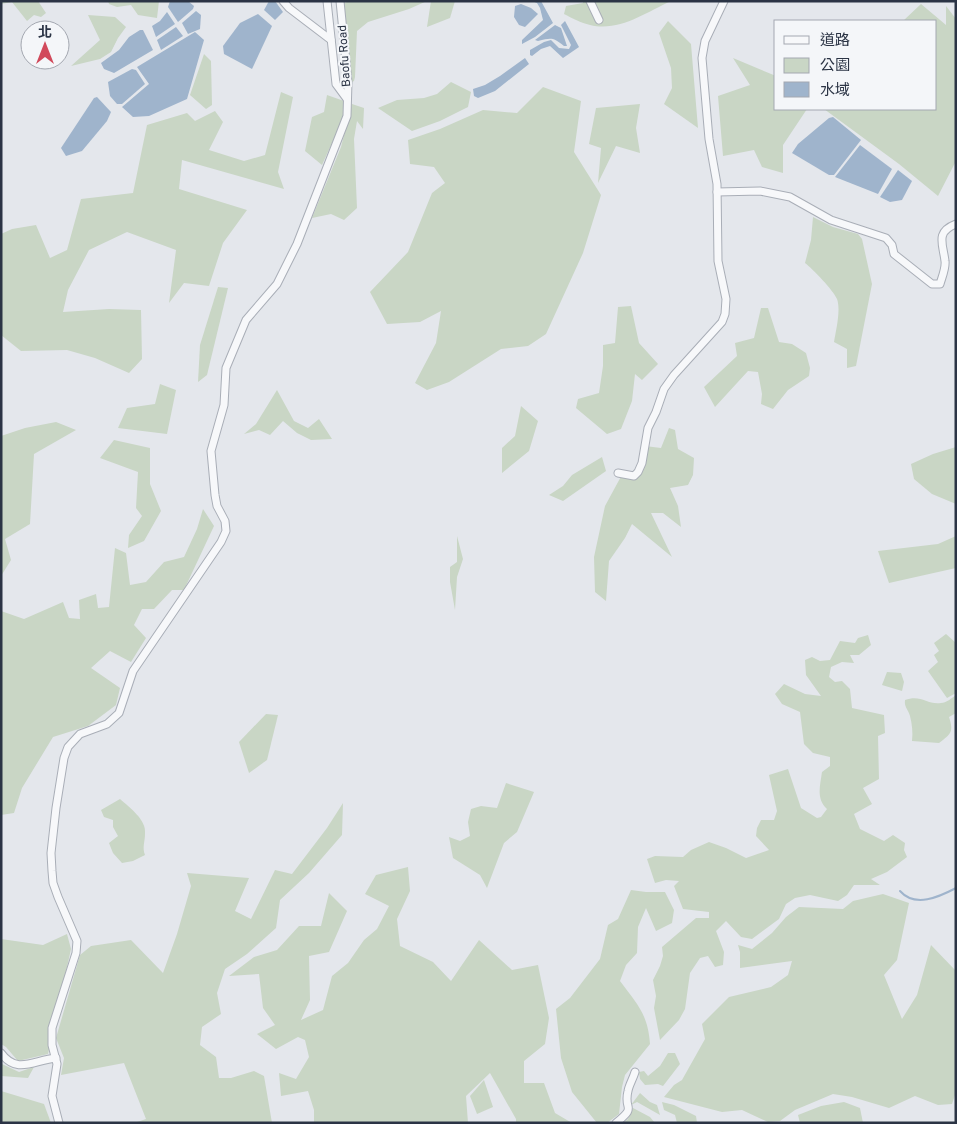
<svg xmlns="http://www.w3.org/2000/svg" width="957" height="1124" font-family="Overpass,'Noto Sans TC',sans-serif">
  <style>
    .green { fill: #c9d6c5 }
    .water { fill: #9fb4cc }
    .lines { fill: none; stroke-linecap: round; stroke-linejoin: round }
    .stream { stroke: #9fb4cc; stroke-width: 2 }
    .minor-casing { stroke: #a9aeb7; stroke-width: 9 }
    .minor { stroke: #f7f8fa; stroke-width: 7 }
    .labels { text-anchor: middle; stroke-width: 4; stroke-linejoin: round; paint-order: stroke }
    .street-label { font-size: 12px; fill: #2b3445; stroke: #f4f6f9 }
  </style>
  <rect width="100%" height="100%" fill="#e4e7ec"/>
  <g class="green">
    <path d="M 1,1 L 38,1 L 46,13 L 41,17 L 34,15 L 27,21 L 12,2 L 1,4 Z"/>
    <path d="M 108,1 L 159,1 L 157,18 L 138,15 L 131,5 L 117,7 L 109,4 Z"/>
    <path d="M 350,1 L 427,1 L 409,9 L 368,22 L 357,31 L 355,77 L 354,81 L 350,83 L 348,78 L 344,3 Z"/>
    <path d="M 431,1 L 455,1 L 450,18 L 427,27 Z"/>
    <path d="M 583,1 L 671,1 C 645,13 619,32 590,25 C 581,23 572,18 564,14 L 566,6 L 583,3 Z"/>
    <path d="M 921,4 L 946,25 L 946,6 L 956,19 L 956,161 L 938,196 L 899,164 L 824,109 L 936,109 L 936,21 L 903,21 Z"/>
    <path d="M 88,15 L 115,17 L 126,27 L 118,38 L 111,52 L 100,59 L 71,66 L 100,40 Z"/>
    <path d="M 668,21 L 691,44 L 698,128 L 664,104 L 672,88 L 671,68 L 659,33 Z"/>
    <path d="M 204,54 L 211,61 L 212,105 L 206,109 L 190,95 Z"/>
    <path d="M 733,58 L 776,76 L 776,109 L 807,109 L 783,145 L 783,173 L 762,167 L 754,150 L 723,156 L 718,96 L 750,85 Z"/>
    <path d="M 451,82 L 471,92 L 468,107 L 440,121 L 412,131 L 378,108 L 397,100 L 424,98 L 437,94 Z"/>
    <path d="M 543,87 L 581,101 L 574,152 L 601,195 L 583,253 L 546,334 L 528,346 L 501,349 L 449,382 L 427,390 L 415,383 L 436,343 L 441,311 L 420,322 L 387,324 L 370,292 L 408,252 L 432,193 L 445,183 L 434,167 L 410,164 L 408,140 L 440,129 L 483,110 L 517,113 Z"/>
    <path d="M 281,92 L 293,97 L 278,172 L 284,189 L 182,160 L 179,189 L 247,210 L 223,243 L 209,286 L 184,283 L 169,303 L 176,250 L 127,232 L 89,250 L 68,290 L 63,312 L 109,309 L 141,310 L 142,359 L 129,373 L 95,358 L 67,350 L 21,351 L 1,335 L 1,234 L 12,229 L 36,225 L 50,258 L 67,250 L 81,199 L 133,193 L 147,125 L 187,113 L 195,121 L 215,111 L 223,122 L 209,150 L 244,161 L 265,155 Z"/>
    <path d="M 327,95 L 344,101 L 345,114 L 322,165 L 305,151 L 312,117 L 324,112 Z"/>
    <path d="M 352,104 L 364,108 L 363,129 L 357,121 L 354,139 L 357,208 L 344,220 L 331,214 L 312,218 L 341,147 Z"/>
    <path d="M 640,104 L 636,128 L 640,153 L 616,146 L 598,183 L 601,148 L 589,144 L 596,108 Z"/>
    <path d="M 813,217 L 833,227 L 858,234 L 862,239 L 872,284 L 856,366 L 847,368 L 847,349 L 834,342 C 836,330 841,310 837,299 C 833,290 813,269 805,263 L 811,240 Z"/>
    <path d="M 218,287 L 228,288 L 207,375 L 198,382 L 200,345 Z"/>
    <path d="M 631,306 L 639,343 L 658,364 L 642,380 L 635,374 L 632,401 L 621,429 L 607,434 L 576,408 L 578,399 L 599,393 L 603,366 L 603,345 L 615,343 L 618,307 Z"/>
    <path d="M 761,308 L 768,308 L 779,342 L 792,344 L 806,353 L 810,368 L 809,376 L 788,390 L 773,409 L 761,404 L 762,394 L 758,372 L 748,371 L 715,407 L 704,387 L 737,356 L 735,343 L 754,338 Z"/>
    <path d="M 160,384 L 176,390 L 167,434 L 118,428 L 127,408 L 155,404 Z"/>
    <path d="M 277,390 L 294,421 L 308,428 L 319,419 L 332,439 L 311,440 L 297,433 L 283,421 L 270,435 L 259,430 L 244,434 L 256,424 Z"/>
    <path d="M 521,406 L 538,421 L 529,451 L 502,473 L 502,448 L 515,436 Z"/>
    <path d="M 56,422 L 76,430 L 34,454 L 30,524 L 5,539 L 11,560 L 1,576 L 1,436 L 25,428 Z"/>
    <path d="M 669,428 L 675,430 L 678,449 L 694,458 L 693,475 L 688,485 L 670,488 L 678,506 L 681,527 L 663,513 L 651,513 L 672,557 L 632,524 L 625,538 L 609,561 L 606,601 L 595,592 L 594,557 L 605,506 L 624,471 L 634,475 L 645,446 L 661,448 Z"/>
    <path d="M 114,440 L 150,448 L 150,484 L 161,511 L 144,541 L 128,548 L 129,535 L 142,516 L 136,508 L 138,472 L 100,458 Z"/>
    <path d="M 956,447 L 956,504 L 932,494 L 914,479 L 911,464 L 933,454 Z"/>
    <path d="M 602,457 L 606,471 L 563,501 L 549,495 L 563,486 L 572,475 Z"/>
    <path d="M 203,509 L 214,526 L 184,590 L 172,590 L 154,609 L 142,609 L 134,625 L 146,638 L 131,662 L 110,651 L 91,668 L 120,688 L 116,705 L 88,726 L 53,737 L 22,788 L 14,813 L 1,815 L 1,611 L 24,619 L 63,602 L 69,618 L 80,619 L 79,600 L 96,594 L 98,608 L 109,607 L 115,548 L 126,553 L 130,585 L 146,582 L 164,562 L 184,557 L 197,529 Z"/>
    <path d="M 457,536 L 463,559 L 457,577 L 455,610 L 450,582 L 450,567 L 457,562 Z"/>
    <path d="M 956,536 L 956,568 L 889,583 L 878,551 L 938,544 Z"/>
    <path d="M 946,634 L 956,643 L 956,693 L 947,698 L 928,671 L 938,662 L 934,655 L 939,651 L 934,643 Z"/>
    <path d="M 868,635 L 871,645 L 859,655 L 850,655 L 854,663 L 842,662 L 831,667 L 829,677 L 835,682 L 842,681 L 850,689 L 852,708 L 884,715 L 885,733 L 878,736 L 879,779 L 863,788 L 872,804 L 854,814 L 860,829 L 884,841 L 893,835 L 905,843 L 904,850 L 907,857 L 887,872 L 871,879 L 880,885 L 854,885 L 847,895 L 838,901 L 810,895 L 795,898 L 786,904 L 779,919 L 752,939 L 741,937 L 726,921 L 716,931 L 724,952 L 723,965 L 715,967 L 708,956 L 700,958 L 690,973 L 685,1009 L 679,1020 L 660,1040 L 654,1008 L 656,996 L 653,980 L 660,966 L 663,956 L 662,947 L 696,918 L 709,918 L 709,912 L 683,909 L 674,886 L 679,881 L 666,880 L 655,883 L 647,859 L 655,856 L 683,857 L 691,850 L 709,842 L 726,848 L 746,858 L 769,850 L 756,836 L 757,828 L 761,820 L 774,820 L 777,811 L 769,775 L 788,769 L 801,808 L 817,818 L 821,817 L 827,809 C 816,799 820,786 822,772 L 830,766 L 830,757 L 813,753 L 804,744 L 800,712 L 782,704 L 775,694 L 784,684 L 805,694 L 821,696 L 806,675 L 805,660 L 812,657 L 820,661 L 830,660 L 840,641 L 855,643 L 858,638 Z"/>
    <path d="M 887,672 L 901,673 L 904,682 L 902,691 L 882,685 Z"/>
    <path d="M 956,695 L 956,713 L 949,717 C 954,732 951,734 939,743 L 912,741 C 913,732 912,724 910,716 C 908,709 904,707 905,700 C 921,694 927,705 941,703 C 946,703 952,698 956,695 Z"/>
    <path d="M 266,714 L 278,715 L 267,760 L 249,773 L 239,742 Z"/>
    <path d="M 506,783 L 534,792 L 517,832 L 504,843 L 487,888 L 480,875 L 453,858 L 449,837 L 460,841 L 470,836 L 468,822 L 471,809 L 481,806 L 497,808 Z"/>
    <path d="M 120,799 C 130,808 147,820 145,834 C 145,842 142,847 145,855 L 133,861 L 122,863 L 113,853 L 109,843 L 118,836 L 113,827 L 113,820 L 104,817 L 101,810 Z"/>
    <path d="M 343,803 L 342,835 L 309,873 L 280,900 L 276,928 L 247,954 L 225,969 L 217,993 L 221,1014 L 202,1027 L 200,1045 L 216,1057 L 219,1078 L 231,1078 L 254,1071 L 264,1076 L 272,1123 L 134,1123 L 146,1119 L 124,1063 L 61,1075 L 64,1058 L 56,1038 L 80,955 L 91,946 L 131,940 L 163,973 L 177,934 L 191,886 L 187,873 L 249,878 L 235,911 L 251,919 L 275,870 L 292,874 L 327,828 Z"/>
    <path d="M 408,867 L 410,891 L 397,919 L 400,946 L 433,962 L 451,981 L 479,940 L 512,970 L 538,965 L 549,1018 L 545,1044 L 524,1061 L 524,1083 L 544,1083 L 555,1113 L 572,1123 L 516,1123 L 516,1119 L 490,1073 L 466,1096 L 468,1123 L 314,1123 L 314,1110 L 308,1091 L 281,1096 L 279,1073 L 296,1079 L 309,1057 L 305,1040 L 298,1037 L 276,1049 L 257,1034 L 275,1025 L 263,1008 L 259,974 L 229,976 L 254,957 L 277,950 L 299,926 L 321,926 L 329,893 L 347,911 L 329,952 L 309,956 L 310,1000 L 301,1020 L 323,1010 L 332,976 L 348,963 L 364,940 L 377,929 L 389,906 L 365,894 L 376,875 Z"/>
    <path d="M 631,890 L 646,892 L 665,892 L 674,910 L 672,923 L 656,931 L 646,908 L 638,927 L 637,953 L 626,965 L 620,981 C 637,1004 648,1014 650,1044 L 625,1075 L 622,1087 L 619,1114 L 607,1123 L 597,1123 L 572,1092 L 561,1058 L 556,1009 L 570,998 L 600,959 L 608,925 L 618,919 Z"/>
    <path d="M 883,894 L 909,903 L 897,960 L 884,975 L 902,1019 L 917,995 L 931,945 L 956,971 L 956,1092 L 952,1104 L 938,1105 L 915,1096 L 889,1108 L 852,1097 L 833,1094 L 795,1110 L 780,1121 L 768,1122 L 742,1110 L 722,1112 L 664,1097 L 674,1085 L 682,1080 L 705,1039 L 702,1024 L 729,997 L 771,987 L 788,975 L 792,961 L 740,968 L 740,952 L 738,945 L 752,949 L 772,933 L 786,917 L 799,907 L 843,909 L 853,901 Z"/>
    <path d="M 67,934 L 71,949 L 48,1054 L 18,1061 L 6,1047 L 1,1044 L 1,939 L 43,945 Z"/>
    <path d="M 668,1053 L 675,1053 L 680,1064 L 663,1086 L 658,1084 L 645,1085 L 640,1079 L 639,1072 L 644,1071 L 648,1076 L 660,1066 Z"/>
    <path d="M 1,1062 L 2,1064 L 19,1072 L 34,1067 L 28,1078 L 1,1076 Z"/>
    <path d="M 484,1080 L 493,1107 L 477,1114 L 470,1096 Z"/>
    <path d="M 1,1091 L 44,1104 L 51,1123 L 1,1123 Z"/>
    <path d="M 640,1093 L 650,1102 L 657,1105 L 660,1115 L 637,1102 L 631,1105 Z"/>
    <path d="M 662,1102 L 674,1105 L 696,1116 L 697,1123 L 677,1123 L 675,1115 L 664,1110 Z"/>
    <path d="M 844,1102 L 860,1108 L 863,1123 L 800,1123 L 798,1115 L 821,1106 Z"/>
    <path d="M 633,1108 L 650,1117 L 655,1123 L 623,1123 L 628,1119 Z"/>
  </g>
  <g class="water">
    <path d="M 170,1 L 188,1 L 194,6 L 193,9 L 178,22 L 168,7 Z"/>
    <path d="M 269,1 L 275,1 L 283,12 L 275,20 L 264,10 Z"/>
    <path d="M 532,1 L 541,1 L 553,23 L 535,37 L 522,44 L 522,40 L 543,20 L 540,8 L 537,3 Z"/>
    <path d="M 521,4 L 531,8 L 538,14 L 525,27 L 519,25 L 514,17 L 515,6 Z"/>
    <path d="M 196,11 L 201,15 L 200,29 L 188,34 L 182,23 Z"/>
    <path d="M 167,12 L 175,24 L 156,37 L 152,26 L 160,21 Z"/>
    <path d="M 258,14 L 272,26 L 252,69 L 224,54 L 223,46 L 240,23 Z"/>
    <path d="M 565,21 L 579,47 L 563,58 L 550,46 L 541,49 L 532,56 L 530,55 L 530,50 L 544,42 L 551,40 L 559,48 L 569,49 L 571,45 L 561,25 Z"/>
    <path d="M 555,25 L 561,28 L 567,46 L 564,46 C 552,37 552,38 538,41 L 535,40 Z"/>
    <path d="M 176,27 L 183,36 L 161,50 L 157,40 Z"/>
    <path d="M 140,30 L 143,30 L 153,50 L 114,73 L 104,69 L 101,63 L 119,50 L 129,37 Z"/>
    <path d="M 195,32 L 204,40 L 187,99 L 149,116 L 133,117 L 122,107 L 149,84 L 137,67 Z"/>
    <path d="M 525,58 L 529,64 L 495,91 L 478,98 L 474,96 L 473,89 L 485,85 L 500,76 Z"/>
    <path d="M 132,69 L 136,70 L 145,84 L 122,104 L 117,104 L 110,96 L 108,82 Z"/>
    <path d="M 97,97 L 111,112 L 107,121 L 82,151 L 66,156 L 61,148 L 94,98 Z"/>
    <path d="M 833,117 L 861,140 L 834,175 L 829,175 L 792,153 L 798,144 L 829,118 Z"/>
    <path d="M 860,145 L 892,169 L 878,194 L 835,177 Z"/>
    <path d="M 898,170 L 912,181 L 902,200 L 890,202 L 880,197 Z"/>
  </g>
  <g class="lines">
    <path class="stream" d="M 900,891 C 915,908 939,897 956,888"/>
    <defs>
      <g id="minor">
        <path d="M 283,1 L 289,8 L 331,40"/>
        <path d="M 327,1 L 336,84 L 347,99"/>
        <path d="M 590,1 L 599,20"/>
        <path d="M 717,192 L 760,191 L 790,197 L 831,220 L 886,238 L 892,245 L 894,254 L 932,284 L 940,284 C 942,277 946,268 945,261 C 943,244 935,232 956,224"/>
        <path d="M 618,473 L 634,476 L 638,472 L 642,463 L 648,428 L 656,412 L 664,389 L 674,375 L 722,322 L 725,314 L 726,299 L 718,261 L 717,184 L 709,139 L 702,58 L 705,41 L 724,1"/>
        <path d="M 1,1053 C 17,1075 34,1060 56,1058"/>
        <path d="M 59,1123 L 52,1096 L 57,1064 L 52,1045 L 52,1028 L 76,953 L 77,941 L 58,897 L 53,883 L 52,871 L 51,853 L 56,808 L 64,758 L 68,747 L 80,734 L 107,724 L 119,713 L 133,671 L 221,542 L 226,531 L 225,521 L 217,506 L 215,495 L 211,451 L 224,405 L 226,368 L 246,320 L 277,284 L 297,244 L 347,116 L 348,82 L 340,1"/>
        <path d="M 616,1123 C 638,1105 623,1111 628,1091 C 629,1085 633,1079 635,1072"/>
      </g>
    </defs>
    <use href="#minor" class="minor-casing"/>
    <use href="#minor" class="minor"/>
  </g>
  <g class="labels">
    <g class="street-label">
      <text transform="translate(344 56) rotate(-94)" y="4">Baofu Road</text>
    </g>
  </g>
  <rect width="957" height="1124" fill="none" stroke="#2b3445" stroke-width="5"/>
  <rect x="774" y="20" width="162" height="90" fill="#f4f6f9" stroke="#a4a8b1"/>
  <rect x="784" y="36" width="25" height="8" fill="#f7f8fa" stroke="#a4a8b1"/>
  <text x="820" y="45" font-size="15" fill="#2b3445">道路</text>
  <rect x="784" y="58" width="25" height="15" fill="#c9d6c5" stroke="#a4a8b1"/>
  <text x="820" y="70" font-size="15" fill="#2b3445">公園</text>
  <rect x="784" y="82" width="25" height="15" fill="#9fb4cc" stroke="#a4a8b1"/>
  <text x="820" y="95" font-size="15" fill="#2b3445">水域</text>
  <g transform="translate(45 45)"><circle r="24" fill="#f4f6f9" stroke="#a4a8b1"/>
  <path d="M0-4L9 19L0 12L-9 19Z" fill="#d1495b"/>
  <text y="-8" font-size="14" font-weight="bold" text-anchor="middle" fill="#2b3445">北</text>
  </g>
</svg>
